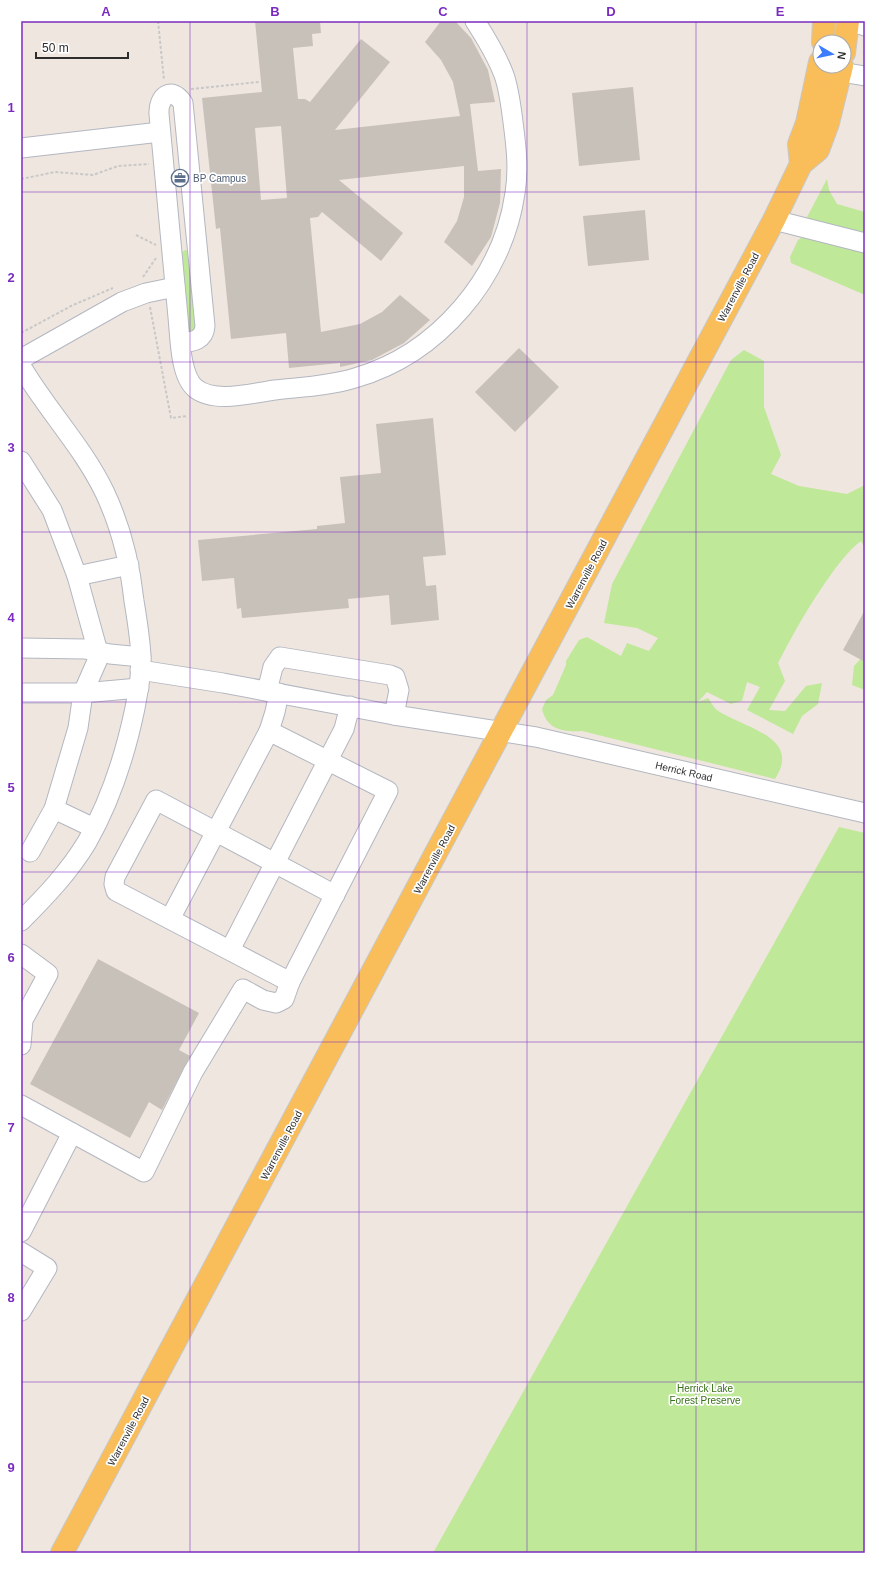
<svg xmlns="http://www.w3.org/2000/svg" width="886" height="1574" font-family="Helvetica,sans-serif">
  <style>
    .green { fill: #bfe899 }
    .building { fill: #c8c1ba; fill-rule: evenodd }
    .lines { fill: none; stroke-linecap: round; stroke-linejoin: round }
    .minor-casing { stroke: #b3b7c1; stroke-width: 21 }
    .major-casing { stroke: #c8c8c8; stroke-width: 24 }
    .path { stroke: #c8c8c8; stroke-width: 2; stroke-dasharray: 3 2; stroke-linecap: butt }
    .minor { stroke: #fff; stroke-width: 19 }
    .major { stroke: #f9bd59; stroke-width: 22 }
    .grid { fill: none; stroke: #7b2cbf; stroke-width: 1; stroke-opacity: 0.55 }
    .labels { text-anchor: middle; stroke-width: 3.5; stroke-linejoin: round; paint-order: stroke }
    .service-label { font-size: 10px; fill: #4e5e75; stroke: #fff; text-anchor: start }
    .street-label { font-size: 10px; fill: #2d2d2d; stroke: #fff }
    .park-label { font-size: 10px; fill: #367116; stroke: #fff }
    .neatline { fill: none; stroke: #7b2cbf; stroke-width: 1.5 }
    .grid-label { font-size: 13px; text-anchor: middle; font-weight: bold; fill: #7b2cbf }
  </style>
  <rect width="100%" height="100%" fill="#efe6df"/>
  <g class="green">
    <path d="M 827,179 L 829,190 L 837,204 L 865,212 L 865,236 L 805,221 Z"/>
    <path d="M 805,235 L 865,246 L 865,295 L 791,263 L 790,257 L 798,240 Z"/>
    <path d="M 185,250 L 190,251 L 198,329 L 191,332 L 187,328 L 181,253 Z"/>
    <path d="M 744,350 L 764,361 L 764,407 L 781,455 L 771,474 L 799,486 L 847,494 L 865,485 L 865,548 L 861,541 C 849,550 841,561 832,573 C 811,602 794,632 778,663 L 785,681 L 769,710 L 785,711 L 806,686 L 822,683 L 818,704 L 802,716 L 793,734 L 747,710 L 760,687 L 747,682 L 742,701 L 731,704 L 707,692 L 698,702 L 708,698 C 711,702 714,708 717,710 C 742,728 803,736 775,779 L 582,731 C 563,732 547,730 542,709 L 546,700 L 553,695 L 566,665 L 566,661 L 579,640 L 587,637 L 621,656 L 627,643 L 649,651 L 658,638 L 637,628 L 604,623 L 612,584 L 731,360 Z"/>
    <path d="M 865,654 L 865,690 L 852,685 L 854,666 Z"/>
    <path d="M 839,827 L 865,833 L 865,1553 L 433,1553 Z"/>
  </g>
  <g class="building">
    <path d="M 255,21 L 320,21 L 321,33 L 312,34 L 313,46 L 293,48 L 298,99 L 305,99 L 310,102 L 361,39 L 390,62 L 335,130 L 460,116 L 453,82 L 441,60 L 425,42 L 441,21 L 455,21 L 471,38 L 488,70 L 495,102 L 470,104 L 478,171 L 501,169 L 500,203 L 491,237 L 472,266 L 444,242 L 457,221 L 464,197 L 464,166 L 339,180 L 403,233 L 381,261 L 322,212 L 318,217 L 310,218 L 321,332 L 360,324 L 382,312 L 400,295 L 430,320 L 404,343 L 372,360 L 340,367 L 340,363 L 289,368 L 286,333 L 231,339 L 220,228 L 216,229 L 202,98 L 262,92 ZM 281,126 L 287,198 L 261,200 L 255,128 Z"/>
    <path d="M 633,87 L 640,160 L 579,166 L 572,93 Z"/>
    <path d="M 645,210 L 649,260 L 588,266 L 583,216 Z"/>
    <path d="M 519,348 L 559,387 L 515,432 L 475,392 Z"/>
    <path d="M 433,418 L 446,555 L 423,557 L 426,586 L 436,585 L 439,620 L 391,625 L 389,595 L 348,599 L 349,608 L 242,618 L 241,608 L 237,609 L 234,578 L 202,581 L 198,540 L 317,529 L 317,526 L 345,523 L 340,477 L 381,473 L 376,424 Z"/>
    <path d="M 865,610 L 865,662 L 843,650 Z"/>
    <path d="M 98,959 L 199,1013 L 179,1050 L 190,1056 L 162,1110 L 149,1102 L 130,1138 L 30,1084 Z"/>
  </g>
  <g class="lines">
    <defs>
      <g id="minor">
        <path d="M 850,21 L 865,26"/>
        <path d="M 841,72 L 865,76"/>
        <path d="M 21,148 L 160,132"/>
        <path d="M 774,220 L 865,243"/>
        <path d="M 181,343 C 193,342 204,340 205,326 L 183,103 C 171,85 158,97 159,114 L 178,317 C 180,337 180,375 195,388 C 214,404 253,393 275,390 C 301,387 329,386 355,378 C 438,354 503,278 515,193 C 519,169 516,145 513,122 C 511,106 509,89 504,75 C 497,56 486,38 475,21"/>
        <path d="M 21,359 L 122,302 L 146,293 L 175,287"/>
        <path d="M 21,366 C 47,410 83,447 105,493 C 121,527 130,564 134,601 C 137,619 140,638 141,656 C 142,674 138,691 135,708 C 125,756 111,800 87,842 C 69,872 45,897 21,921"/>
        <path d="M 21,461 L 52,510 L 77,576 L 98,652"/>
        <path d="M 77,576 L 129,565"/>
        <path d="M 21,648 L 85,649 L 110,654 L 141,657"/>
        <path d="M 140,670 L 223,683 L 394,715 L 536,737 L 865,813"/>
        <path d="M 267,691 L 273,667 L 280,657 L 390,675 L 395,677 L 399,690 L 394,715"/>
        <path d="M 21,693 L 83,693 L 139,688"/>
        <path d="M 269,731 L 388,791 L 290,982 L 116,891 L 114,884 L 115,877 L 156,800 L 335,895"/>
        <path d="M 54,809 L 94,828"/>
        <path d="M 30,852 L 54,809 L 78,728 L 83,693 L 101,652"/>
        <path d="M 170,919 L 269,731 L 275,712 L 279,693"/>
        <path d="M 230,950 L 344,729 L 350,706"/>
        <path d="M 21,954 L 48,974 L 23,1020 L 21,1045"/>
        <path d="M 21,1105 L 144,1172 L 193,1072 L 243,989 L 263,1000 L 276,1003 L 284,999 L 290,982"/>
        <path d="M 21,1232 L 72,1133"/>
        <path d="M 21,1252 L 47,1268 L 21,1311"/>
      </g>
      <g id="major">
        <path d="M 823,42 L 824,21"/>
        <path d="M 844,53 L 848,21"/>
        <path d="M 801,164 L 799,144 L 807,123 L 820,62"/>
        <path d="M 62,1553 L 774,220 L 801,164 L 818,150 L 828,123 L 842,66"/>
      </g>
    </defs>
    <use href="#minor" class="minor-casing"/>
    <use href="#major" class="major-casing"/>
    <g class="path">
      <path d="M 158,21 L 164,80"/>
      <path d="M 191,89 L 259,82"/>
      <path d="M 21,179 L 55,172 L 93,175 L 118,166 L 149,164"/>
      <path d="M 136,235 L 156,245"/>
      <path d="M 143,277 L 156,258"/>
      <path d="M 150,307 L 171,418 L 187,416"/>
      <path d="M 21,333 L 73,305 L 113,288"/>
    </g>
    <use href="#minor" class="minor"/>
    <use href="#major" class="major"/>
  </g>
  <path class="grid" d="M 190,21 L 190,1553M 359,21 L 359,1553M 527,21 L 527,1553M 696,21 L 696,1553M 21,192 L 865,192M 21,362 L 865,362M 21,532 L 865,532M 21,702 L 865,702M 21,872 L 865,872M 21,1042 L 865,1042M 21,1212 L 865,1212M 21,1382 L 865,1382"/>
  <defs>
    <symbol id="office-ring" viewBox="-11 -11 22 22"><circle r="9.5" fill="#fff" stroke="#5c6f8a" stroke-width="1.5"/><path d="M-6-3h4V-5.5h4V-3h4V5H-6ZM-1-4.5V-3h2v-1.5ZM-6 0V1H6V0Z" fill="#5c6f8a"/></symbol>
  </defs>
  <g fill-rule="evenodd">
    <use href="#office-ring" x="170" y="168" width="20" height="20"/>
  </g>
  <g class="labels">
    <g class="service-label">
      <text x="193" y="182">BP Campus</text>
    </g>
    <g class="street-label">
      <text transform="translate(738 287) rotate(-62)" y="4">Warrenville Road</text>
      <text transform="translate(586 574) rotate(-62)" y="4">Warrenville Road</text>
      <text transform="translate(684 771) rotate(13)" y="4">Herrick Road</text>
      <text transform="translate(434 859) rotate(-62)" y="4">Warrenville Road</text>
      <text transform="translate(281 1145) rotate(-62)" y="4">Warrenville Road</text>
      <text transform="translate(128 1431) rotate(-62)" y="4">Warrenville Road</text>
    </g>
    <g class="park-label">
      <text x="705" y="1392">Herrick Lake<tspan x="705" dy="12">Forest Preserve</tspan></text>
    </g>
  </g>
  <rect width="886" height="1574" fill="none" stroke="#ffffff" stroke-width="44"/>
  <g transform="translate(832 54) rotate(99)"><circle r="19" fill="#ffffff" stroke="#ababab"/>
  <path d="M0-3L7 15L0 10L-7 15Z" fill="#3c7dff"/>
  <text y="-6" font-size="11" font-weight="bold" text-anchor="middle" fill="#2d2d2d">N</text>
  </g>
  <path d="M36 52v6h92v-6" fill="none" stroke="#2d2d2d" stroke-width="2"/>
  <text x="42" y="52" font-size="12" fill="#2d2d2d" stroke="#ffffff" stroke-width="3" paint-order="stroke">50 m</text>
  <rect x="22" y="22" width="842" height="1530" class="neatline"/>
  <g class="grid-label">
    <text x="106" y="16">A</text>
    <text x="275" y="16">B</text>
    <text x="443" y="16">C</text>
    <text x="611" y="16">D</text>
    <text x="780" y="16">E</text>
    <text x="11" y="112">1</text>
    <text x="11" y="282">2</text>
    <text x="11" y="452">3</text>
    <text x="11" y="622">4</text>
    <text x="11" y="792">5</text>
    <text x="11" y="962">6</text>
    <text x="11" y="1132">7</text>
    <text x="11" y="1302">8</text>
    <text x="11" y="1472">9</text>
  </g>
</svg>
